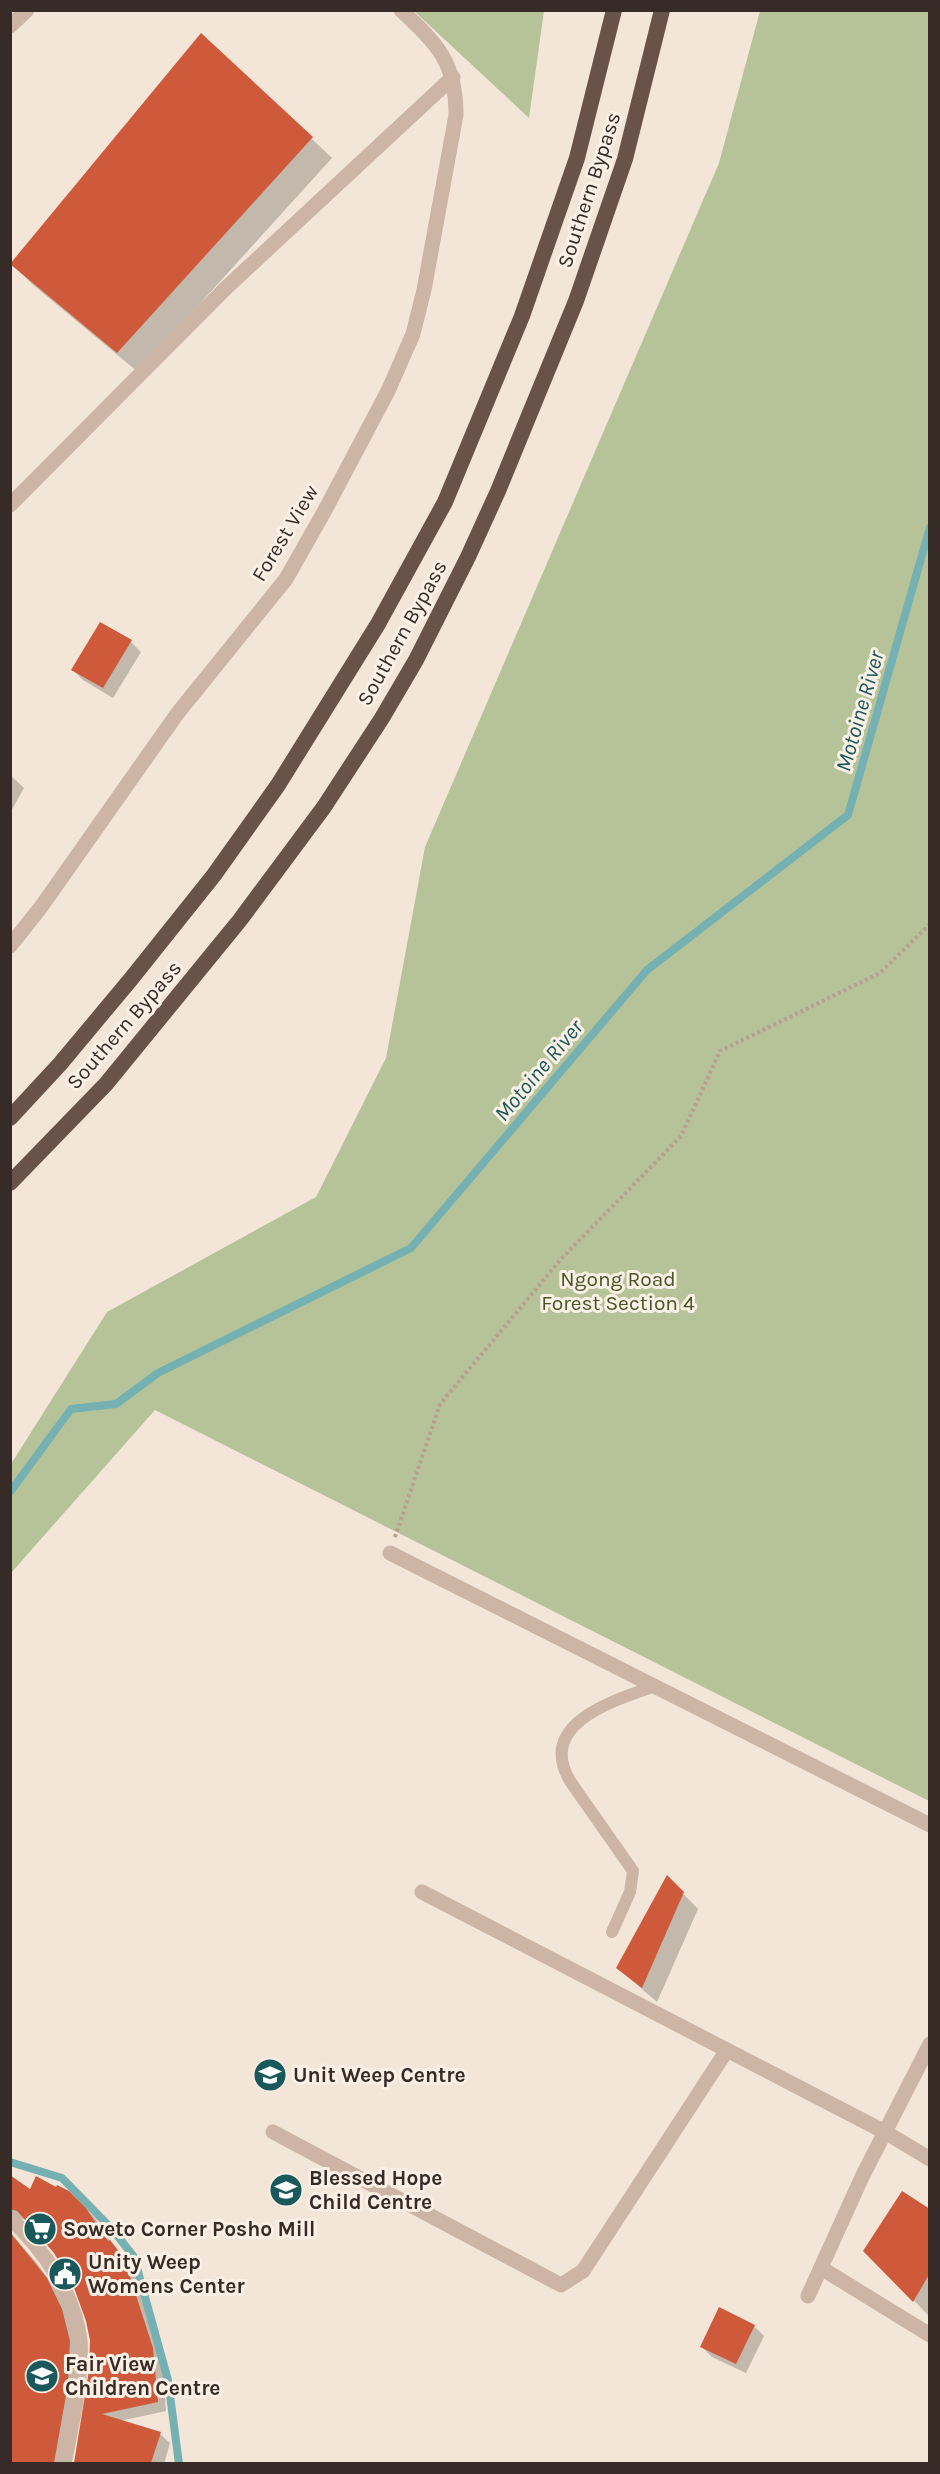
<svg xmlns="http://www.w3.org/2000/svg" width="940" height="2474" font-family="Karla,sans-serif">
  <style>
    .green { fill: #b6c398 }
    .shadow { fill: #0003 }
    .lines { fill: none; stroke-linecap: round; stroke-linejoin: round }
    .stream { stroke: #75b1b2; stroke-width: 8 }
    .building { fill: #cf5a3b }
    .path { stroke: #b89f8e; stroke-width: 4; stroke-dasharray: 3 3; stroke-linecap: butt }
    .service { stroke: #ccb5a4; stroke-width: 12 }
    .minor { stroke: #ccb5a4; stroke-width: 15 }
    .trunk { stroke: #695249; stroke-width: 16 }
    .labels { text-anchor: middle; stroke-width: 6; stroke-linejoin: round; paint-order: stroke }
    .street-label { font-size: 21px; fill: #362b26; stroke: #faf0e5 }
    .park-label { font-size: 21px; fill: #475628; stroke: #faf0e5 }
    .poi-label { font-size: 21px; font-weight: bold; fill: #362b26; stroke: #faf0e5; text-anchor: start }
    .water-label { font-size: 22px; font-style: italic; fill: #19585b; stroke: #faf0e5 }
  </style>
  <rect width="100%" height="100%" fill="#f3e6d8"/>
  <g class="green">
    <path d="M 414,11 L 544,11 L 529,118 Z"/>
    <path d="M 760,11 L 929,11 L 929,1801 L 155,1410 L 11,1573 L 11,1464 L 107,1312 L 316,1197 L 386,1058 L 425,847 L 719,163 Z"/>
  </g>
  <g class="shadow">
    <path d="M 201,35 L 332,158 L 138,372 L 32,284 L 12,264 Z"/>
    <path d="M 131,642 L 141,652 L 113,698 L 83,680 L 73,670 Z"/>
    <path d="M 10,775 L 24,788 L 10,813 Z"/>
    <path d="M 667,1877 L 698,1909 L 657,2002 L 618,1968 Z"/>
    <path d="M 10,2177 L 30,2191 L 56,2190 L 69,2192 L 96,2219 L 112,2244 L 133,2269 L 163,2365 L 166,2411 L 120,2421 L 160,2434 L 170,2443 L 164,2464 L 76,2464 L 87,2404 L 92,2355 L 88,2320 L 74,2284 L 55,2252 L 27,2220 L 17,2218 L 10,2224 Z"/>
    <path d="M 930,2211 L 930,2314 L 929,2316 L 865,2250 Z"/>
    <path d="M 10,2233 L 36,2262 L 56,2290 L 71,2320 L 79,2352 L 65,2464 L 10,2464 Z"/>
    <path d="M 754,2326 L 764,2336 L 746,2373 L 712,2357 L 702,2347 Z"/>
  </g>
  <g class="lines">
    <g class="stream">
      <path d="M 10,1492 L 71,1409 L 116,1404 L 158,1373 L 411,1248 L 647,970 L 848,815 L 930,527"/>
      <path d="M 10,2162 L 62,2178 L 113,2230 L 134,2257 L 168,2380 L 179,2464"/>
    </g>
  </g>
  <g class="building">
    <path d="M 201,33 L 313,137 L 117,353 L 10,264 Z"/>
    <path d="M 100,622 L 132,640 L 103,688 L 71,670 Z"/>
    <path d="M 667,1875 L 684,1892 L 642,1988 L 616,1968 Z"/>
    <path d="M 10,2175 L 30,2189 L 36,2176 L 56,2187 L 57,2185 L 69,2191 L 86,2208 L 108,2241 L 110,2240 L 124,2258 L 153,2348 L 158,2402 L 102,2414 L 161,2432 L 151,2463 L 74,2463 L 89,2370 L 90,2340 L 86,2321 L 73,2285 L 54,2253 L 29,2224 L 17,2211 L 10,2209 Z"/>
    <path d="M 902,2191 L 930,2209 L 930,2273 L 913,2302 L 863,2251 Z"/>
    <path d="M 10,2232 L 47,2278 L 62,2309 L 70,2341 L 68,2384 L 54,2463 L 10,2463 Z"/>
    <path d="M 719,2307 L 755,2325 L 736,2364 L 700,2347 Z"/>
  </g>
  <g class="lines">
    <path class="path" d="M 395,1537 L 440,1404 L 562,1258 L 681,1136 L 720,1051 L 880,973 L 930,924"/>
    <path class="service" d="M 612,1932 L 630,1892 L 633,1871 L 570,1781 C 536,1723 615,1700 655,1686"/>
    <g class="minor">
      <path d="M 10,26 L 27,10"/>
      <path d="M 10,505 L 227,287 L 453,77"/>
      <path d="M 10,946 L 41,907 L 177,714 L 286,579 L 324,512 L 388,391 L 413,334 L 424,290 L 456,115 C 456,62 438,45 401,10"/>
      <path d="M 390,1553 L 930,1825"/>
      <path d="M 422,1892 L 885,2132 L 930,2159"/>
      <path d="M 273,2132 L 561,2285 L 583,2271 L 727,2050"/>
      <path d="M 10,2218 C 44,2250 74,2293 80,2340 C 83,2376 71,2428 64,2464"/>
      <path d="M 821,2268 L 930,2335"/>
      <path d="M 808,2296 L 862,2177 L 930,2044"/>
    </g>
    <g class="trunk">
      <path d="M 10,1118 L 60,1064 L 131,979 L 214,875 L 278,785 L 378,624 L 445,502 L 522,316 L 577,158 L 614,10"/>
      <path d="M 10,1183 L 106,1084 L 240,920 L 324,807 L 382,718 L 416,660 L 468,557 L 498,491 L 576,301 L 625,159 L 662,10"/>
    </g>
  </g>
  <defs>
    <symbol id="school-disc" viewBox="-11 -11 22 22"><circle r="9.5" fill="#19585b" stroke="#faf0e5"/><path d="M0-5L7-2L0 1L-7-2ZM-4 1L0 2.5L4 1V4Q0 6-4 4Z" fill="#fff"/></symbol>
    <symbol id="supermarket-disc" viewBox="-11 -11 22 22"><circle r="9.5" fill="#19585b" stroke="#faf0e5"/><path d="M-6-5.5h2.5l.6 2H6L4.5 2H-2.5L-4.4-4H-6ZM-1.5 3.2a1.3 1.3 0 1 0 .1 0ZM3 3.2a1.3 1.3 0 1 0 .1 0Z" fill="#fff"/></symbol>
    <symbol id="civic-disc" viewBox="-11 -11 22 22"><circle r="9.5" fill="#19585b" stroke="#faf0e5"/><path d="M-.6-6.5H3V-4.5H.6V-3L4-1V1h2V6H-6V1h2V-1L-.6-3ZM-1.2 2.5V6h2.4V2.5Z" fill="#fff"/></symbol>
  </defs>
  <g fill-rule="evenodd">
    <use href="#school-disc" x="251" y="2056" width="38" height="38"/>
    <use href="#school-disc" x="267" y="2171" width="38" height="38"/>
    <use href="#supermarket-disc" x="21" y="2210" width="38" height="38"/>
    <use href="#civic-disc" x="46" y="2255" width="38" height="38"/>
    <use href="#school-disc" x="23" y="2357" width="38" height="38"/>
  </g>
  <g class="labels">
    <g class="street-label">
      <text transform="translate(589 190) rotate(-72)" y="7">Southern Bypass</text>
      <text transform="translate(285 533) rotate(-59)" y="7">Forest View</text>
      <text transform="translate(402 633) rotate(-61)" y="7">Southern Bypass</text>
      <text transform="translate(124 1025) rotate(-49)" y="7">Southern Bypass</text>
    </g>
    <g class="park-label">
      <text x="618" y="1286">Ngong Road<tspan x="618" dy="24">Forest Section 4</tspan></text>
    </g>
    <g class="poi-label">
      <text x="293" y="2082">Unit Weep Centre</text>
      <text x="309" y="2185">Blessed Hope<tspan x="309" dy="24">Child Centre</tspan></text>
      <text x="63" y="2236">Soweto Corner Posho Mill</text>
      <text x="88" y="2269">Unity Weep<tspan x="88" dy="24">Womens Center</tspan></text>
      <text x="65" y="2371">Fair View<tspan x="65" dy="24">Children Centre</tspan></text>
    </g>
    <g class="water-label">
      <text transform="translate(859 711) rotate(-74)" y="8">Motoine River</text>
      <text transform="translate(538 1070) rotate(-50)" y="8">Motoine River</text>
    </g>
  </g>
  <rect width="940" height="2474" fill="none" stroke="#362b26" stroke-width="24"/>
</svg>
